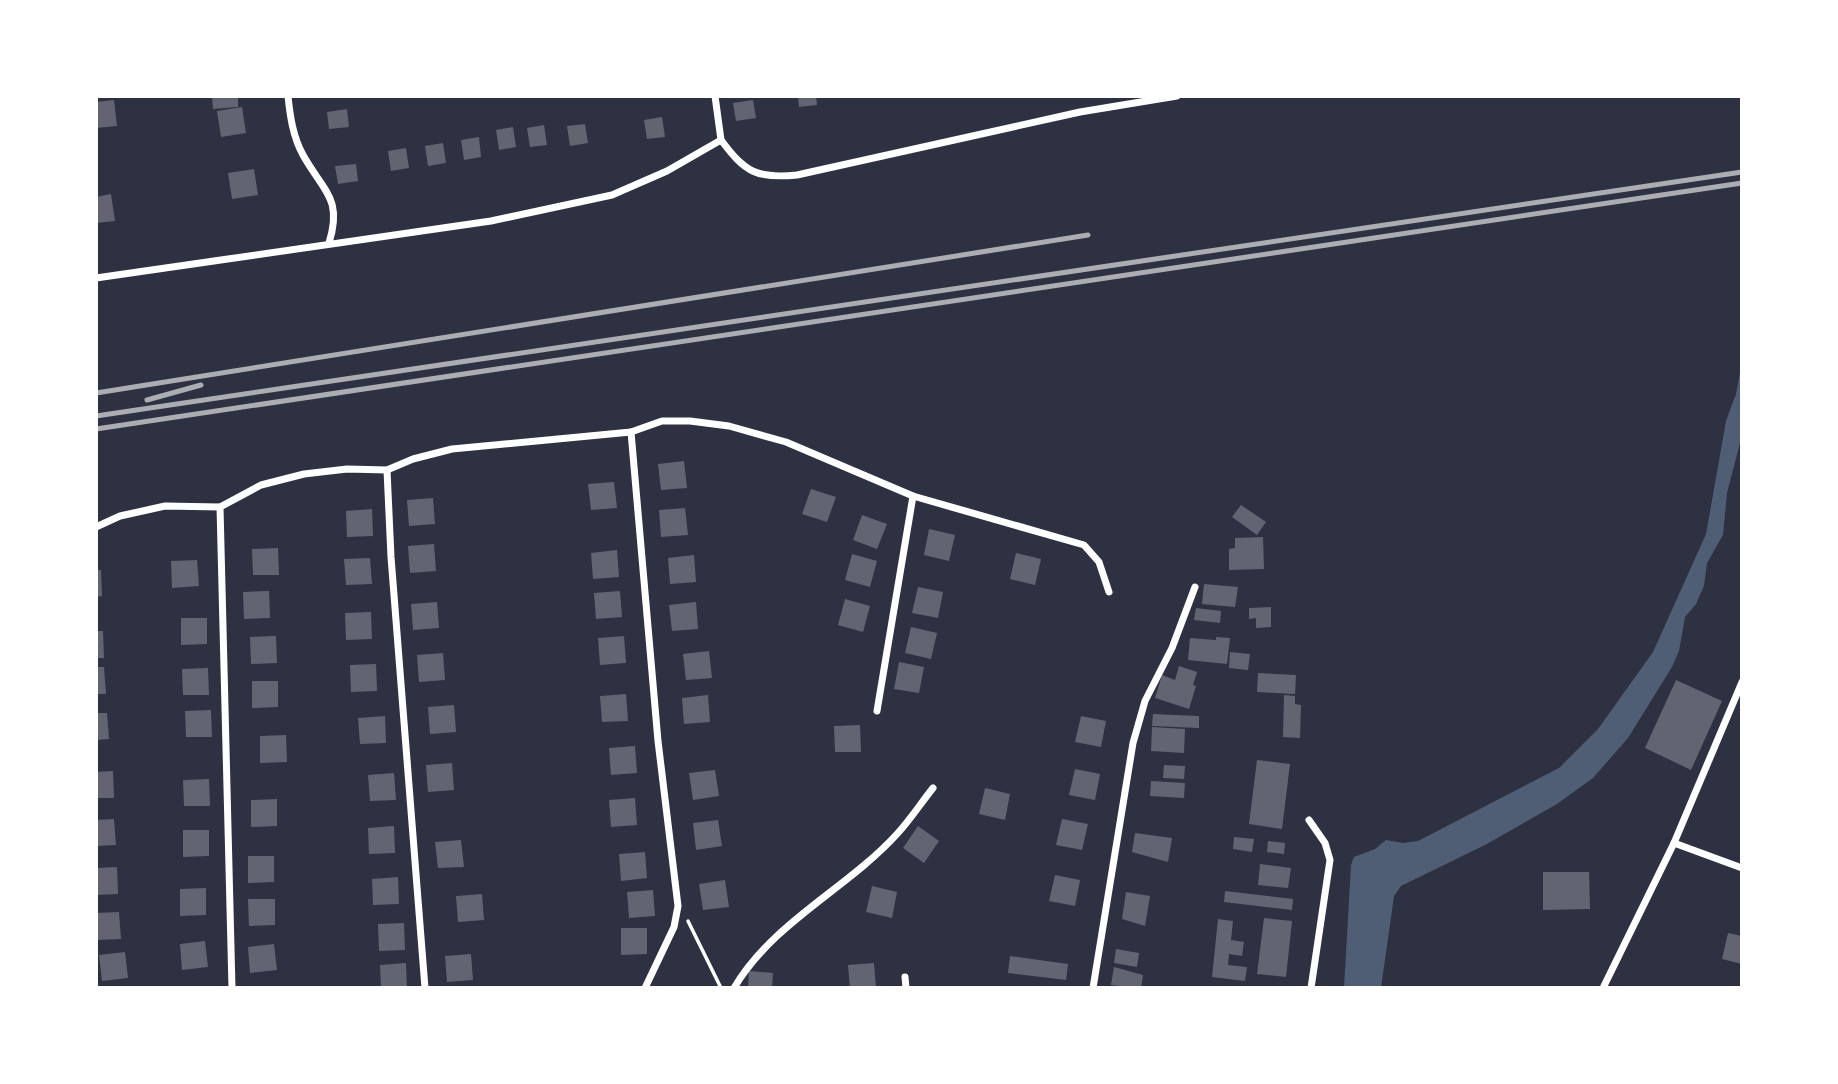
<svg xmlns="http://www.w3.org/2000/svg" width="1838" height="1084" font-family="'Exo 2',sans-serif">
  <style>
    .water { fill: #4f5d75 }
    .building { fill: #626471 }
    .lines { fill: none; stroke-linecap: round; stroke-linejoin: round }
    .path { stroke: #fff; stroke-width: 3.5 }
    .minor { stroke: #fff; stroke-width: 7 }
    .rail { stroke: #abadb3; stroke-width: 5 }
  </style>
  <rect width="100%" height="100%" fill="#2d3142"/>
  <path class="water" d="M 1742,361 L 1740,443 L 1727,493 L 1723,535 L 1707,563 L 1704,586 L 1696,604 L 1685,617 L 1679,651 L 1672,667 L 1628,738 L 1593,778 L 1557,804 L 1485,845 L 1401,886 L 1394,896 L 1381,988 L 1344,988 L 1351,865 L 1354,857 L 1375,849 L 1386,840 L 1403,843 L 1418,841 L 1559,768 L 1598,729 L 1653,652 L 1706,534 L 1726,421 L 1736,394 Z"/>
  <g class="building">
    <path d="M 212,96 L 238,96 L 238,107 L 213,109 Z"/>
    <path d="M 798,96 L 816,96 L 817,105 L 799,107 Z"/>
    <path d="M 114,100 L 117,126 L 96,128 L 96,102 Z"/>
    <path d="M 753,100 L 756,118 L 736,121 L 733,103 Z"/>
    <path d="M 242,107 L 246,133 L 221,137 L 217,111 Z"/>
    <path d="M 347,109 L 349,127 L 329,129 L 327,112 Z"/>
    <path d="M 662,117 L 665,137 L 647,139 L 644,120 Z"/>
    <path d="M 585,124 L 588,143 L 570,146 L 567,126 Z"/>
    <path d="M 544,125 L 547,145 L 530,147 L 527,128 Z"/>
    <path d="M 513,127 L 516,147 L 499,150 L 496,130 Z"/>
    <path d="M 479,137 L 481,157 L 464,160 L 461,140 Z"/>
    <path d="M 443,143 L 446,163 L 428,166 L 425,146 Z"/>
    <path d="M 406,148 L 409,168 L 391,171 L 388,151 Z"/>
    <path d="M 356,164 L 358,181 L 338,184 L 335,166 Z"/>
    <path d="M 254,169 L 258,195 L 232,199 L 228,173 Z"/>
    <path d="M 111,194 L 115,221 L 96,223 L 96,197 Z"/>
    <path d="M 684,461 L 687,488 L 661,490 L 658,464 Z"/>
    <path d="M 614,482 L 617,508 L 591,510 L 588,484 Z"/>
    <path d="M 811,489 L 836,497 L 827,522 L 802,514 Z"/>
    <path d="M 433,498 L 435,524 L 409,526 L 407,500 Z"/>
    <path d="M 1241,505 L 1266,522 L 1257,535 L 1232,517 Z"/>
    <path d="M 685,508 L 688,535 L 661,537 L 659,510 Z"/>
    <path d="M 372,509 L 373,536 L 347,537 L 346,511 Z"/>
    <path d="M 862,515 L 887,524 L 877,549 L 853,540 Z"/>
    <path d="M 929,529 L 955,535 L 949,561 L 924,555 Z"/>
    <path d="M 1263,537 L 1264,569 L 1229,570 L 1229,549 L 1235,548 L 1235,538 Z"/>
    <path d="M 434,544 L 436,571 L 410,573 L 408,546 Z"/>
    <path d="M 278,548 L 279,575 L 253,575 L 252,549 Z"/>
    <path d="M 617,550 L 619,577 L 593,579 L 591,553 Z"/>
    <path d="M 1016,553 L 1041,559 L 1035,585 L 1010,579 Z"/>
    <path d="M 852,554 L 877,561 L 870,587 L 845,580 Z"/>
    <path d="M 694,555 L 696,582 L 670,584 L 668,558 Z"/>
    <path d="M 370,558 L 372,584 L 346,585 L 344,559 Z"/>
    <path d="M 197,560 L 199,586 L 172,588 L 171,561 Z"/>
    <path d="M 96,570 L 101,570 L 102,596 L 96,597 Z"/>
    <path d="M 1204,584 L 1238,587 L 1235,607 L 1202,604 Z"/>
    <path d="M 918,587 L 943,592 L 938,618 L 912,613 Z"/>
    <path d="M 269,591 L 270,618 L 244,619 L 243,592 Z"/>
    <path d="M 620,591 L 622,617 L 596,619 L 594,593 Z"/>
    <path d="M 845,599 L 870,606 L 863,632 L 838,625 Z"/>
    <path d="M 437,602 L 439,628 L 413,630 L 411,604 Z"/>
    <path d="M 696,602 L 698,629 L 672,631 L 669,605 Z"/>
    <path d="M 1271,607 L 1271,627 L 1256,628 L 1256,618 L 1249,619 L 1249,608 Z"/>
    <path d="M 1196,608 L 1221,611 L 1220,623 L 1194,620 Z"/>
    <path d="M 371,612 L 372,639 L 346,640 L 345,613 Z"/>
    <path d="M 181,618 L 207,618 L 207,644 L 181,645 Z"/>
    <path d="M 911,627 L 937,633 L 931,659 L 905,653 Z"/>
    <path d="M 96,631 L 103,631 L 104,658 L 96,658 Z"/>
    <path d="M 276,636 L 277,663 L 251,664 L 250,637 Z"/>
    <path d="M 624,636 L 626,663 L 600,665 L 598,638 Z"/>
    <path d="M 1216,637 L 1230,638 L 1227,664 L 1188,660 L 1190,638 L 1216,640 Z"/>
    <path d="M 709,651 L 712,678 L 686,680 L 683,654 Z"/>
    <path d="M 1230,652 L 1250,654 L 1248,670 L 1229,668 Z"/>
    <path d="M 443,653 L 445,680 L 419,682 L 417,655 Z"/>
    <path d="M 899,662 L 924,667 L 919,693 L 894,689 Z"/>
    <path d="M 376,664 L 377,691 L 351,692 L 350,665 Z"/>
    <path d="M 1179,666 L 1197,672 L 1193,685 L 1196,686 L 1189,709 L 1155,698 L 1162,675 L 1175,680 Z"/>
    <path d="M 96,667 L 104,667 L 106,694 L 96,694 Z"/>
    <path d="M 208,668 L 209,695 L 183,695 L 182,669 Z"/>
    <path d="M 1258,673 L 1296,675 L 1295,694 L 1257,692 Z"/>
    <path d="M 1676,680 L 1722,701 L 1691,770 L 1645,748 Z"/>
    <path d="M 252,681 L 278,681 L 278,707 L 252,708 Z"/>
    <path d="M 626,694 L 628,721 L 602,722 L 600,696 Z"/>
    <path d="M 708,695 L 710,722 L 684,724 L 682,698 Z"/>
    <path d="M 1284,695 L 1295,696 L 1295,704 L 1301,705 L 1300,738 L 1283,737 Z"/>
    <path d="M 454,705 L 456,732 L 430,734 L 428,707 Z"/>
    <path d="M 211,710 L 212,737 L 186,737 L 185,711 Z"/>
    <path d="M 96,713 L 107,713 L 109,739 L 96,740 Z"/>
    <path d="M 1153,714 L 1199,716 L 1199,728 L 1152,726 Z"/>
    <path d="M 385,716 L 386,743 L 360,744 L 358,718 Z"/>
    <path d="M 1081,716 L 1106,721 L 1101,747 L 1075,742 Z"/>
    <path d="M 860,725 L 861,752 L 835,752 L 834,726 Z"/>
    <path d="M 1152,727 L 1185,729 L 1184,753 L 1151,751 Z"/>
    <path d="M 286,735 L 287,762 L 260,763 L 260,736 Z"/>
    <path d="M 635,746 L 637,773 L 611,775 L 609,748 Z"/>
    <path d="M 1257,760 L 1290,764 L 1282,829 L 1249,824 Z"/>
    <path d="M 452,763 L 454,790 L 428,792 L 426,765 Z"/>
    <path d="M 1164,765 L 1185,766 L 1184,779 L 1163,778 Z"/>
    <path d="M 1075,769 L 1100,774 L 1095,800 L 1069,795 Z"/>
    <path d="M 715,770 L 719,796 L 693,800 L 689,773 Z"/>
    <path d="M 113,771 L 114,798 L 96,798 L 96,772 Z"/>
    <path d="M 394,773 L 396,800 L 370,801 L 368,775 Z"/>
    <path d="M 209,779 L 210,806 L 184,806 L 183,780 Z"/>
    <path d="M 1151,781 L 1185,783 L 1184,798 L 1150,796 Z"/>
    <path d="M 985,788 L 1010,794 L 1005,820 L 979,814 Z"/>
    <path d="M 635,798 L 637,825 L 611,827 L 609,800 Z"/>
    <path d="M 277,799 L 277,826 L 251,827 L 251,800 Z"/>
    <path d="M 114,819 L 116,845 L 96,846 L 96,820 Z"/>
    <path d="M 1062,819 L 1088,824 L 1082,850 L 1056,845 Z"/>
    <path d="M 718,820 L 722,846 L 696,850 L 693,823 Z"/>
    <path d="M 394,826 L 395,853 L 369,854 L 368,828 Z"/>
    <path d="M 918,826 L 939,841 L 924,863 L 903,848 Z"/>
    <path d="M 183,830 L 209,830 L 209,856 L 183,857 Z"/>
    <path d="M 1135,833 L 1172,838 L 1168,862 L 1132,852 Z"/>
    <path d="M 1234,837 L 1254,839 L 1252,852 L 1233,849 Z"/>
    <path d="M 461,840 L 464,867 L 438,868 L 435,842 Z"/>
    <path d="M 1268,841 L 1285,843 L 1284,854 L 1267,852 Z"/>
    <path d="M 645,852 L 647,878 L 621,881 L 619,854 Z"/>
    <path d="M 248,856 L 274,856 L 274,882 L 248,883 Z"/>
    <path d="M 1260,864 L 1291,868 L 1288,888 L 1258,885 Z"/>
    <path d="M 117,867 L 118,894 L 96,895 L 96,868 Z"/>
    <path d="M 1543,872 L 1589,872 L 1590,909 L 1543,910 Z"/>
    <path d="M 1055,875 L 1080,880 L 1075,906 L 1049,901 Z"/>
    <path d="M 398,877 L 399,904 L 373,905 L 372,879 Z"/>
    <path d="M 725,880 L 729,907 L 703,910 L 699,884 Z"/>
    <path d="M 872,886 L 897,892 L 892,918 L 866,912 Z"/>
    <path d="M 206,888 L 206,915 L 180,916 L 180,889 Z"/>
    <path d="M 653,890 L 655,916 L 629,918 L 627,892 Z"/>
    <path d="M 1225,891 L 1293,899 L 1292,910 L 1224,902 Z"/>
    <path d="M 1126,892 L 1150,896 L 1145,926 L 1122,919 Z"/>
    <path d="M 482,894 L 484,920 L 458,922 L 456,896 Z"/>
    <path d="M 248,899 L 275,899 L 275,925 L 249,926 Z"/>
    <path d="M 119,912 L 121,939 L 96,940 L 96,913 Z"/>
    <path d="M 1264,918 L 1292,921 L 1286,977 L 1257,974 Z"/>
    <path d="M 1218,919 L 1233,921 L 1231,940 L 1244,942 L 1242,956 L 1229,954 L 1228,965 L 1247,967 L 1245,981 L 1212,977 Z"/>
    <path d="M 404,923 L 405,950 L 379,951 L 378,924 Z"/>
    <path d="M 621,928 L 647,928 L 647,954 L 621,955 Z"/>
    <path d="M 1728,933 L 1742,936 L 1742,964 L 1722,959 Z"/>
    <path d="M 205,941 L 208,967 L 182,970 L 180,944 Z"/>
    <path d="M 274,944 L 277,970 L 250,973 L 248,947 Z"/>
    <path d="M 1116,949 L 1139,953 L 1137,967 L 1114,963 Z"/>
    <path d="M 125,952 L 128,978 L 102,981 L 99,955 Z"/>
    <path d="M 471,954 L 473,980 L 447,982 L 445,956 Z"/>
    <path d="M 1010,956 L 1068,964 L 1066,980 L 1008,973 Z"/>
    <path d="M 406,963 L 407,988 L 381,988 L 380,965 Z"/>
    <path d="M 874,963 L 876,988 L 850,988 L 848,965 Z"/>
    <path d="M 1114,967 L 1143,975 L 1141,988 L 1111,985 Z"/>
    <path d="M 749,971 L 773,973 L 772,988 L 748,988 Z"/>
  </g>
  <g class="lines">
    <path class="path" d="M 688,921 L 721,988"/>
    <g class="minor">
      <path d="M 288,96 C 290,116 293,137 303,155 C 323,191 343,198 329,243"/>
      <path d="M 715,96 L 721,140"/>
      <path d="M 96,278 L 491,221 L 612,195 L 667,171 L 721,140 C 745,172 756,179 797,175 L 1080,112 L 1177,96"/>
      <path d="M 631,432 L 658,741 L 678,906 L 674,927 L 645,988"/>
      <path d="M 387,470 L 391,557 L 425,988"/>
      <path d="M 220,507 L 232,988"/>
      <path d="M 96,527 L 120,516 L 165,506 L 220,507 L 261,485 L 304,474 L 347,469 L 387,470 L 413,459 L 452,449 L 631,432 L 662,421 L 690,421 L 729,426 L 786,442 L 913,496 L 1084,545 L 1099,562 L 1109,592"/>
      <path d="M 877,711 L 913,496"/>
      <path d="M 1309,820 L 1325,843 L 1330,860 L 1311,988"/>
      <path d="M 1674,843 L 1742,868"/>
      <path d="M 905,977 L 906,988"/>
      <path d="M 734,988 C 773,922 847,889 897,834 C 910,820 921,803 933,788"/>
      <path d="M 1093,988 L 1133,743 L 1145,701 L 1172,648 L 1195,587"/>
      <path d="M 1603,988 L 1674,843 L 1742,682"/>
    </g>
    <g class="rail">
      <path d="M 96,393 L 1088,235"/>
      <path d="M 147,400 L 201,385"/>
      <path d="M 96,416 L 1742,172"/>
      <path d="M 96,429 L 1742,183"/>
    </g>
  </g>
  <rect width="1838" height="1084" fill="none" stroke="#ffffff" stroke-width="196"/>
</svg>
